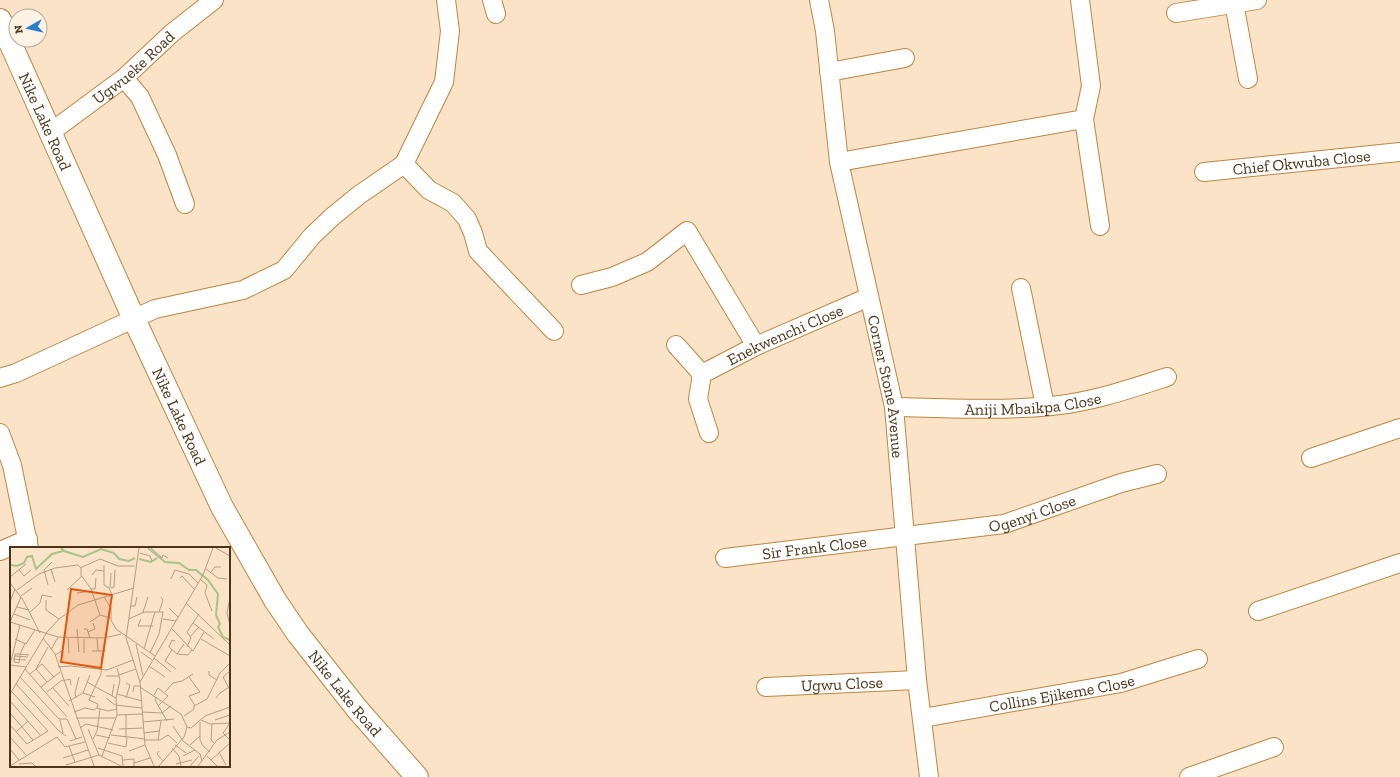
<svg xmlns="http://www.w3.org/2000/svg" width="1400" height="777" font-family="'Zilla Slab',serif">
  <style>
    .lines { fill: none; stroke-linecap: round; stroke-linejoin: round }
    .minor-casing { stroke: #bd8640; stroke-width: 20 }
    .major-casing { stroke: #bd8640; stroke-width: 24 }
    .minor { stroke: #fff; stroke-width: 18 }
    .major { stroke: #fff; stroke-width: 22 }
    .labels { text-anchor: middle; stroke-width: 4; stroke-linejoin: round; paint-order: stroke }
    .street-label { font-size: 16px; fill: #4c3417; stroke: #fff3e5 }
    .inset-river { fill: none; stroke: #a6c48a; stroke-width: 2 }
    .inset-road { fill: none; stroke: #b59d81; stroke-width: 1 }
    .view { fill: #e0570d; fill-opacity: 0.15; stroke: #e0570d; stroke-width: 2 }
    .inset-edge { fill: none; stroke: #4c3417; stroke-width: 2 }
  </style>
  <rect width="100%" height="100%" fill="#fbe3c8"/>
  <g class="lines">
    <defs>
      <g id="minor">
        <path d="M 492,0 L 496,14"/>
        <path id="s1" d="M 819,0 L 825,31 L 839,162 L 894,407 L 917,680 L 929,777"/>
        <path d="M 1080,0 L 1091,86 L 1084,119 L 1100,226"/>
        <path d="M 1234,3 L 1248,79"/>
        <path d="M 1176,13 L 1257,0"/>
        <path d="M 829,72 L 905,58"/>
        <path d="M 124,78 L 140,97 L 167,155 L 185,204"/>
        <path id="s2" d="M 51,132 L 124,78 L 172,33 L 214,0"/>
        <path d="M 839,162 L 1084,119"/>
        <path d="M 404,164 L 429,190 L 453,203 L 467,219 L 473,233 L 478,251 L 554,331"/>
        <path id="s3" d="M 1204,172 L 1400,152"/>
        <path d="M 581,285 L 612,277 L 647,262 L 687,231 L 756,346"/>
        <path d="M 1021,288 L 1045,406"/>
        <path d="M 676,345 L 702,374"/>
        <path d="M 0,378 L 16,373 L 155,309 L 243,290 L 284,270 L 312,236 L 332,217 L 359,195 L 404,164 L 444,82 L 450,31 L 446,0"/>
        <path id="s4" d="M 894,407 C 946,408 1000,411 1052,406 C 1092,402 1130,389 1167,377"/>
        <path d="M 0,433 L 12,465 L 29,548"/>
        <path id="s5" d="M 709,433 L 698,399 L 702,374 L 756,346 L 869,297"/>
        <path d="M 1311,458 L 1400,428"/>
        <path d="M 0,551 L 28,539"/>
        <path id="s6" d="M 725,558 L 1004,524 L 1121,483 L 1157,474"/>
        <path d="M 1258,611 L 1400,563"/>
        <path id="s7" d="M 766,687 L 917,680"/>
        <path id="s8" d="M 923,718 L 1121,683 L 1198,659"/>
        <path d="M 1189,777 L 1274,747"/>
      </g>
      <g id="major">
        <path id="s9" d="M 0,20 L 134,319 L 222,507 L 275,600 L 298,634 L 358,710 L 417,777"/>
      </g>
    </defs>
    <use href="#minor" class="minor-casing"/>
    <use href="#major" class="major-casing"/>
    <use href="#minor" class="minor"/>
    <use href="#major" class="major"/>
  </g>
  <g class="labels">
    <g class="street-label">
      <text dy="6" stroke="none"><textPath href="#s2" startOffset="105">Ugwueke Road</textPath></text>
      <text dy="6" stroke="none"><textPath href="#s9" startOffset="111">Nike Lake Road</textPath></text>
      <text dy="6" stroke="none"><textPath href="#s3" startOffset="98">Chief Okwuba Close</textPath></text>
      <text dy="6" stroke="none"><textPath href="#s5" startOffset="153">Enekwenchi Close</textPath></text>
      <text dy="6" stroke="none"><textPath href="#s1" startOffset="393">Corner Stone Avenue</textPath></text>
      <text dy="6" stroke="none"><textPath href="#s4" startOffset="139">Aniji Mbaikpa Close</textPath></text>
      <text dy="6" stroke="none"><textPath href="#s9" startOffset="435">Nike Lake Road</textPath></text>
      <text dy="6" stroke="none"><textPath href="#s6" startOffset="311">Ogenyi Close</textPath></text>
      <text dy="6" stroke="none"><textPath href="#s6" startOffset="90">Sir Frank Close</textPath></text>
      <text dy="6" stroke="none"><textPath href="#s7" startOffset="76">Ugwu Close</textPath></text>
      <text dy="6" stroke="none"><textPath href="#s8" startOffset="141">Collins Ejikeme Close</textPath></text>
      <text dy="6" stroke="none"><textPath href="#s9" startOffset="759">Nike Lake Road</textPath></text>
    </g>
  </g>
  <g transform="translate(10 547)">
    <rect width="220" height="220" fill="#fbe3c8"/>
    <path class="inset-river" d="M 51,1 L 54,4 L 73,10 L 91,2 L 104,6 L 109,12 L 119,14 L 125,11M 138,1 L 155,15 L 169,16 L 179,23 L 186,23 L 198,33 L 208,47 L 206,68 L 210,77 L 208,80 L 213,90 L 220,93M 129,12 L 141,15 L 147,11M 0,18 L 7,19 L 14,16 L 17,10 L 22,9 L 26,22 L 42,7 L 53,4"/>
    <path class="inset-road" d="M 129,1 L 116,91 L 130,135 L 135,198 L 144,219M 141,1 L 152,11 L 153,8 L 158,11M 206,1 L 220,9M 130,6 L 140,9 L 142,14M 94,18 L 94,38 L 99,41 L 102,48M 70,21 L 90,12 L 108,19 L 125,19M 41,22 L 45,35M 196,22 L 208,31 L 217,32M 9,23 L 14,29 L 21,23M 201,25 L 205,20 L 211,20M 71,28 L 81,42 L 90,68 L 101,71M 82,28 L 86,23 L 94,24M 0,30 L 16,17M 170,31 L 172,29 L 184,42M 161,32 L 165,23 L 179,27 L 188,36M 190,32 L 197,38 L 195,46 L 202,64M 0,36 L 13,53 L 30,86M 38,38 L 34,23 L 42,15M 100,41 L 101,26M 101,41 L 104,40 L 105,23M 81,42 L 85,42 L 86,31M 7,43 L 29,27 L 45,21 L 68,18 L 71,21 L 71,28M 57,43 L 72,29M 67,46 L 82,44M 11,49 L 22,41M 94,50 L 101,61 L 101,73 L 106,82 L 145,109M 138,50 L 133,65 L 153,65 L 149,87 L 140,106M 220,51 L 217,66 L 220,78M 36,53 L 36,63 L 49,72M 0,55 L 5,42M 176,56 L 220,98M 121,59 L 125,59 L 127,50M 7,60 L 19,63M 159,61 L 168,70M 20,65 L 30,56 L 32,48 L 42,50M 149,65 L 153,53 L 151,50M 4,67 L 20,73M 119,72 L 134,65M 131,72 L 128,79 L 143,79M 153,72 L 166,74M 0,75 L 48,90 L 94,91 L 111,87M 0,75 L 11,50M 80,75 L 90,68M 183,76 L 204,92M 67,82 L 69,105M 74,82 L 77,82 L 80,91M 162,82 L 183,104 L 194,85M 78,85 L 85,82 L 83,76M 180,90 L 189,80M 33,91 L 45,107 L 84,219M 58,91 L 59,106M 87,91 L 88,104M 5,92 L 16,97 L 25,83M 191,92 L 220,109M 165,94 L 162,93 L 159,100 L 167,107 L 178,108 L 182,103M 15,96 L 11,105 L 10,107 L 10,109 L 9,116 L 4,115 L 5,107 L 10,107 L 19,108M 126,97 L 133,129M 177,100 L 181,91 L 177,85 L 189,67M 134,102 L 145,65M 41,103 L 48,90M 162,103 L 155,114 L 166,122M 82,104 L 96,104M 131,105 L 142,113M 74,106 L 74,92M 167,107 L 174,97M 45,108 L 52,104 L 53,109M 5,109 L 18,110M 92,109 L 91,127 L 79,153 L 88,157 L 87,161 L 98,164 L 107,162M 144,111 L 161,125M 3,112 L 16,113M 0,118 L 10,78M 0,118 L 16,120M 139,119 L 155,130M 48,120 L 61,119 L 97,123 L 123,113M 15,122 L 57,170M 199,124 L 199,128 L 207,133M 220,124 L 213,130 L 220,143M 20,127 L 32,117 L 44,130M 109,128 L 126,122M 96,129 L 109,129M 10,130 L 49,172 L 57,172 L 66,192M 179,130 L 190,145 L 179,149 L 185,159M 52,134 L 60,132 L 61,138M 37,135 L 26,122 L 38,100M 77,135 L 106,151M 130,135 L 193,28 L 203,1M 6,137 L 49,184 L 56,189M 31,140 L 50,125M 130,140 L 171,167 L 177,180 L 174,190 L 149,219M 43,141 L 59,159M 37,145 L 52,133M 123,145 L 124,139 L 130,139M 155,145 L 163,136 L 172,134 L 183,127M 73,146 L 85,150M 0,147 L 37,85 L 49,72 L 68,58 L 124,41M 107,147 L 132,154M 144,148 L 148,141 L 158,149 L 148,159M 102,149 L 104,137M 147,150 L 145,153 L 157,174M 66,151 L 65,146 L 69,130M 96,151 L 105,158 L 132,161M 116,151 L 120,138 L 116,136M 206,151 L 210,146 L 219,140M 0,154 L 31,189M 59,154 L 73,146 L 80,128M 64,165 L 75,161 L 84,163 L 87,161M 132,165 L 152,166 L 161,159M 0,166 L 23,193M 107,168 L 133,167M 174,169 L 184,162 L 184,159 L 197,152 L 210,126 L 220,116M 66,171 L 106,171M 50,173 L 53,186M 191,173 L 200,177 L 220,176M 205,173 L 220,168M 133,175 L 164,172M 190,175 L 190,193 L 193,199 L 200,205M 220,176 L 213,186 L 220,193M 202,177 L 201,193 L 204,196M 0,178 L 17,197 L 38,184 L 2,145M 163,179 L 173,194 L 190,207 L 192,214M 177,180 L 181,181 L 195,169 L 220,160M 70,181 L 76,177 L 103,183M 78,182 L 89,208M 109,182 L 133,181M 6,185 L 18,174M 134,186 L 149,184M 86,188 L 100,191M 101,188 L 135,192M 158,188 L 167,196M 0,190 L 16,208M 116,191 L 116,168M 83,192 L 87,184 L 90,162M 135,193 L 150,193 L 158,188M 148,193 L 151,174M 60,194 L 72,190M 98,196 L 116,200 L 117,191M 165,198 L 176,206M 180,198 L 190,189M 59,199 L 65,215M 88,201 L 112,209 L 113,219M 162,201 L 169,209 L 171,219M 0,202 L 9,213M 119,204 L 135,198M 149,204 L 147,207 L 153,214M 209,205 L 216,218M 92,209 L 107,168 L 106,151 L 110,133 L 107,121M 173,209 L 185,203M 197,209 L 207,219M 53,211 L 78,203M 113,213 L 124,212 L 124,219M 201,213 L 220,196M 124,216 L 140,211M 9,217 L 22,216 L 25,219M 166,217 L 182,213M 56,218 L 89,208 L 111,219M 0,219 L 47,190 L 55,200 L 75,195M 180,219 L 189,209M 188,219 L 207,193 L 220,185"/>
    <path class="view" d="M 61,42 L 102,48 L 91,121 L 51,115 Z"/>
    <rect width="220" height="220" class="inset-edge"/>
  </g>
  <g transform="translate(28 28) rotate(262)"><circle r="19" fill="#fff3e5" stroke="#b7a793"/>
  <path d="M0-3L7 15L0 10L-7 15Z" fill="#2a7fcd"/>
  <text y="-6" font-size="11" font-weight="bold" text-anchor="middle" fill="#4c3417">N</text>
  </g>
</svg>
